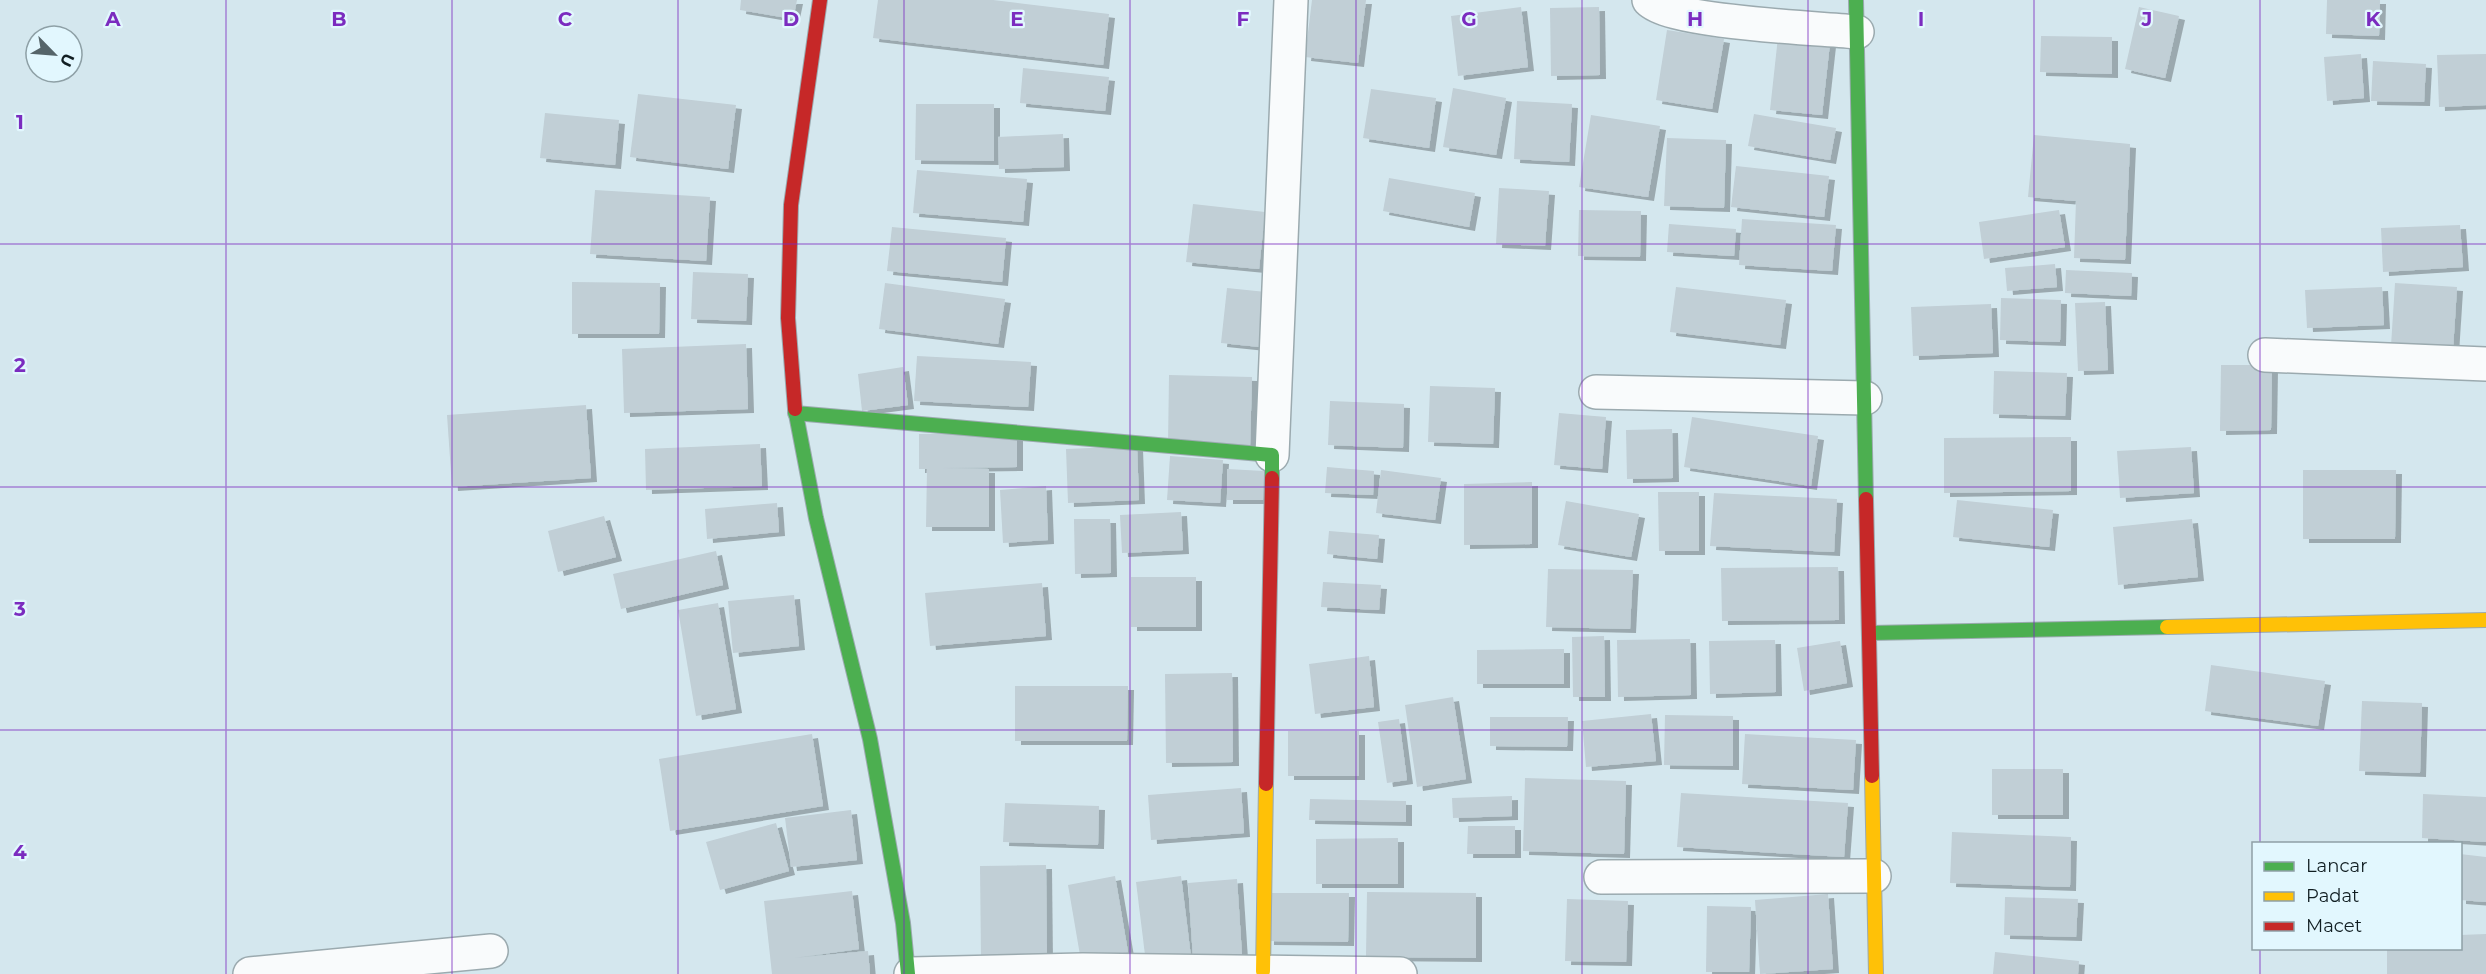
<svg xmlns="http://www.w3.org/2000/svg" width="2486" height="974" font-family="Montserrat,sans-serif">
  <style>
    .building { fill: #c1cfd6; filter: url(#shadow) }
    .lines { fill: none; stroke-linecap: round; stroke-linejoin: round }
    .street-casing { stroke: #9baaaf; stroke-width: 36 }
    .fast-casing { stroke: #9baaaf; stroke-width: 16 }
    .slow-casing { stroke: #9baaaf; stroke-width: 16 }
    .jam-casing { stroke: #9baaaf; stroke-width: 16 }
    .street { stroke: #f9fbfc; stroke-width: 33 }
    .fast { stroke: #4caf50; stroke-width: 14 }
    .slow { stroke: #ffc107; stroke-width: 14 }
    .jam { stroke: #c62828; stroke-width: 14 }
    .grid { fill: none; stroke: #7b2cbf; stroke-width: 1.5; stroke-opacity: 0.55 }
    .grid-label { font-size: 20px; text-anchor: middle; font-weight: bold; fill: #7b2cbf; stroke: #e2f7fe; stroke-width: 4.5; stroke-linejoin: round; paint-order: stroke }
  </style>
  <defs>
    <filter id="shadow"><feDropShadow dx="6" dy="4" stdDeviation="0" flood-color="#0004"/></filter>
  </defs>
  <rect width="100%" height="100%" fill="#d4e7ee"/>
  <g class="building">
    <path d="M 741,0 L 797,0 L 793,19 L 740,10 Z"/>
    <path d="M 878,0 L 993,0 L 1109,14 L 1103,65 L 873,38 Z"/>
    <path d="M 1312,0 L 1366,0 L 1358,63 L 1305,57 Z"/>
    <path d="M 2327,0 L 2380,0 L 2379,36 L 2326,34 Z"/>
    <path d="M 1521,7 L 1528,67 L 1458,76 L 1451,16 Z"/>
    <path d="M 1599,7 L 1600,75 L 1551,76 L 1550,8 Z"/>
    <path d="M 2139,7 L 2179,16 L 2165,78 L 2125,69 Z"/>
    <path d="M 1667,30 L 1724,39 L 1712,109 L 1656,100 Z"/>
    <path d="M 2041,36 L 2112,37 L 2112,74 L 2040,72 Z"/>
    <path d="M 1778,37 L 1830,43 L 1822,115 L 1770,110 Z"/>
    <path d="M 2361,54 L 2364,98 L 2327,101 L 2324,57 Z"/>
    <path d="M 2486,54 L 2486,105 L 2439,107 L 2437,55 Z"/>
    <path d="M 2373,61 L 2426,64 L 2424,102 L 2371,101 Z"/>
    <path d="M 1023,68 L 1109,77 L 1105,111 L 1020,103 Z"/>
    <path d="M 1453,88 L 1506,98 L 1496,155 L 1443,147 Z"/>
    <path d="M 1371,89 L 1436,98 L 1429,148 L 1363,138 Z"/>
    <path d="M 638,94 L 736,105 L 728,169 L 630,157 Z"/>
    <path d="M 1517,101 L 1572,104 L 1569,162 L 1514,159 Z"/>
    <path d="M 916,104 L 994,104 L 994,161 L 915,160 Z"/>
    <path d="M 545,113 L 619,120 L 615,165 L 540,158 Z"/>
    <path d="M 1754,114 L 1836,128 L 1830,160 L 1748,146 Z"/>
    <path d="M 1591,115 L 1660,126 L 1648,197 L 1579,187 Z"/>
    <path d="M 1063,134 L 1064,167 L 999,169 L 998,137 Z"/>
    <path d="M 2034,135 L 2130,144 L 2125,260 L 2074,258 L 2076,201 L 2028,197 Z"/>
    <path d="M 1667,138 L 1726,140 L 1724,208 L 1664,206 Z"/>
    <path d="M 1736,166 L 1829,176 L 1824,217 L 1731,207 Z"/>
    <path d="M 917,170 L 1027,179 L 1023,222 L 913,213 Z"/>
    <path d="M 1389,178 L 1475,193 L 1469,227 L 1383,211 Z"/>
    <path d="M 1499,188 L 1549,191 L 1545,246 L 1496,244 Z"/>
    <path d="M 595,190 L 710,197 L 706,261 L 590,254 Z"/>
    <path d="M 1193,204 L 1265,212 L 1259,269 L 1186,262 Z"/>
    <path d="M 1579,210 L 1641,211 L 1640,257 L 1578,256 Z"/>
    <path d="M 2059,210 L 2065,247 L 1984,259 L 1979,222 Z"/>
    <path d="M 1742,219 L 1836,225 L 1832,271 L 1739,265 Z"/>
    <path d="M 1669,224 L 1736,229 L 1734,256 L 1667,252 Z"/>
    <path d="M 2460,225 L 2463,267 L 2383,272 L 2381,228 Z"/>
    <path d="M 892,227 L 1006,238 L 1002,282 L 887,271 Z"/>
    <path d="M 2055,264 L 2057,287 L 2007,291 L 2005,268 Z"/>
    <path d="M 2066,270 L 2132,273 L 2131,296 L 2065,293 Z"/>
    <path d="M 693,272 L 748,274 L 746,321 L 691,319 Z"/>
    <path d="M 572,282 L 660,283 L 659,334 L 572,334 Z"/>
    <path d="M 885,283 L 1005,299 L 998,344 L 879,329 Z"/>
    <path d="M 2395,283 L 2457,287 L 2453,350 L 2391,346 Z"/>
    <path d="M 1676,287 L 1786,300 L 1780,345 L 1670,332 Z"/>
    <path d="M 2382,287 L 2384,325 L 2307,328 L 2305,290 Z"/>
    <path d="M 1227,288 L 1266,292 L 1260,347 L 1221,343 Z"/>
    <path d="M 2001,298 L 2061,300 L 2060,342 L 2000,340 Z"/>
    <path d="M 2105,302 L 2108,370 L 2078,371 L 2075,303 Z"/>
    <path d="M 1991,304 L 1993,353 L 1913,356 L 1911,307 Z"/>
    <path d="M 746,344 L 748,409 L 624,413 L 622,349 Z"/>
    <path d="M 917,356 L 1031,362 L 1028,407 L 914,401 Z"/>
    <path d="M 2221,365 L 2272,365 L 2271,430 L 2220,431 Z"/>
    <path d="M 903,367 L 908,405 L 862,411 L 858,374 Z"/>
    <path d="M 1994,371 L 2067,373 L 2065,416 L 1993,414 Z"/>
    <path d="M 1169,375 L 1252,377 L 1250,447 L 1168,445 Z"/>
    <path d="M 1430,386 L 1495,388 L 1493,444 L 1428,442 Z"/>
    <path d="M 1330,401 L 1404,404 L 1403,448 L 1328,445 Z"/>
    <path d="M 586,405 L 591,478 L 452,487 L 447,415 Z"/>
    <path d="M 1559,413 L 1606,417 L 1602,469 L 1554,465 Z"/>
    <path d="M 1692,417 L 1818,436 L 1811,486 L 1684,467 Z"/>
    <path d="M 1672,429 L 1673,478 L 1627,479 L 1626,430 Z"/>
    <path d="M 1017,433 L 1017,467 L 943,468 L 989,469 L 989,527 L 926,527 L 927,469 L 919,469 L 919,434 Z"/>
    <path d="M 2071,437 L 2071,491 L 1944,493 L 1944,438 Z"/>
    <path d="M 760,444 L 762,486 L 646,490 L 645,449 Z"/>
    <path d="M 1137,446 L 1139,500 L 1068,503 L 1066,449 Z"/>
    <path d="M 2191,447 L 2194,493 L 2120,498 L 2117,451 Z"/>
    <path d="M 1170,456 L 1223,460 L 1220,503 L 1167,500 Z"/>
    <path d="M 1327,467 L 1374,471 L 1373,495 L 1325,493 Z"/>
    <path d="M 1227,469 L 1264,471 L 1263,500 L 1227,500 Z"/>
    <path d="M 1381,470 L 1441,478 L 1435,520 L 1376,513 Z"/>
    <path d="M 2303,470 L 2396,470 L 2395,539 L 2303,539 Z"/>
    <path d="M 1532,482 L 1532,544 L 1464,545 L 1464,484 Z"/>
    <path d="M 1046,486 L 1048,540 L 1003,543 L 1000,490 Z"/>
    <path d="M 1658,492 L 1699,492 L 1699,551 L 1659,551 Z"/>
    <path d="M 1714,493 L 1837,499 L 1834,552 L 1710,546 Z"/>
    <path d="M 1957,500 L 2053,510 L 2049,547 L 1953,537 Z"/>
    <path d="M 1566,501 L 1639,514 L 1631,557 L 1558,545 Z"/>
    <path d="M 777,503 L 779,532 L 707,539 L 705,509 Z"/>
    <path d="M 1181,512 L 1183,550 L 1122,553 L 1120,515 Z"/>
    <path d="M 604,516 L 616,557 L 558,572 L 548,531 Z"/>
    <path d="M 1074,519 L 1110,519 L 1111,573 L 1075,574 Z"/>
    <path d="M 2192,519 L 2198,577 L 2118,585 L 2113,527 Z"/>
    <path d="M 1329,531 L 1379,535 L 1377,559 L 1327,554 Z"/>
    <path d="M 716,551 L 723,585 L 621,609 L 613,574 Z"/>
    <path d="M 1838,567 L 1839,620 L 1722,621 L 1721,568 Z"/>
    <path d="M 1548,569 L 1633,570 L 1630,629 L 1546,627 Z"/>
    <rect x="1131" y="577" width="65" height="50"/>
    <path d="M 1323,582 L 1381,585 L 1379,610 L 1321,607 Z"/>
    <path d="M 1042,583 L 1046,636 L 930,646 L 925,593 Z"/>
    <path d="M 794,595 L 799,646 L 733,653 L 728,601 Z"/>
    <path d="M 718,603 L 736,709 L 696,716 L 678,610 Z"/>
    <path d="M 1604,636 L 1605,697 L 1573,697 L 1572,637 Z"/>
    <path d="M 1690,639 L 1691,695 L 1618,697 L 1617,640 Z"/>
    <path d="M 1775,640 L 1776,692 L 1710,694 L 1709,641 Z"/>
    <path d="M 1840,641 L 1847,683 L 1804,691 L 1797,648 Z"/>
    <path d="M 1564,649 L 1564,684 L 1477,684 L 1477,650 Z"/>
    <path d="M 1369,656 L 1374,707 L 1315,714 L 1309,664 Z"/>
    <path d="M 2211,665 L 2325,681 L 2318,726 L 2205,711 Z"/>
    <path d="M 1232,673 L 1233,762 L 1166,763 L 1165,674 Z"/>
    <path d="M 1015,686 L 1128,686 L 1127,741 L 1015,741 Z"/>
    <path d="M 1453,697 L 1466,779 L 1417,787 L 1405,705 Z"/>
    <path d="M 2362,701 L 2422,703 L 2420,773 L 2359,771 Z"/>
    <path d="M 1651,714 L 1656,761 L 1586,767 L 1582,721 Z"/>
    <path d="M 1665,715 L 1733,716 L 1733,766 L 1664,765 Z"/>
    <path d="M 1490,717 L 1568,717 L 1567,747 L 1490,746 Z"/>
    <path d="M 1399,719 L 1407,780 L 1387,783 L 1378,722 Z"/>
    <rect x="1288" y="731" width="71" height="45"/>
    <path d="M 812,734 L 823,806 L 670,831 L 659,759 Z"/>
    <path d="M 1745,734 L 1856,740 L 1853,790 L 1742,784 Z"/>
    <rect x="1992" y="769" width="71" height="46"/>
    <path d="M 1525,778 L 1626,781 L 1624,854 L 1523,851 Z"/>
    <path d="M 1241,788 L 1244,833 L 1151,840 L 1148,795 Z"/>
    <path d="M 1681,793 L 1848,803 L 1844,857 L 1677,847 Z"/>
    <path d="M 2423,794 L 2486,797 L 2486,842 L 2422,838 Z"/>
    <path d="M 1512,796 L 1512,816 L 1453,818 L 1452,798 Z"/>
    <path d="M 1310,799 L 1406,801 L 1406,822 L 1309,820 Z"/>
    <path d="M 1005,803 L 1099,806 L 1098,845 L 1003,842 Z"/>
    <path d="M 851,810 L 857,860 L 791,867 L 785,818 Z"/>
    <path d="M 776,823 L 789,871 L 720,890 L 706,842 Z"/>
    <path d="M 1468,826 L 1515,826 L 1515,854 L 1467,854 Z"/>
    <path d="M 1952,832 L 2071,837 L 2070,887 L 1950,883 Z"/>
    <path d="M 1398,838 L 1398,884 L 1316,884 L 1316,839 Z"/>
    <path d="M 2460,854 L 2486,857 L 2486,902 L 2460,900 Z"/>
    <path d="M 1046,865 L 1047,959 L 981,960 L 980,866 Z"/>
    <path d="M 1115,876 L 1128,952 L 1081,961 L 1068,885 Z"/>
    <path d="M 1181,876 L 1191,957 L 1146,963 L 1136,882 Z"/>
    <path d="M 1237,879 L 1242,955 L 1193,958 L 1188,883 Z"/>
    <path d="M 852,891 L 859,949 L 794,958 L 868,951 L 870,974 L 772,974 L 764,901 Z"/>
    <path d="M 1367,892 L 1476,893 L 1476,958 L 1366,957 Z"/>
    <path d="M 1268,893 L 1349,893 L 1348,942 L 1268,941 Z"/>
    <path d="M 1828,894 L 1833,969 L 1760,974 L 1755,900 Z"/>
    <path d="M 2005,897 L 2078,899 L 2076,937 L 2004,935 Z"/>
    <path d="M 1567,899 L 1628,901 L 1626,962 L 1565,961 Z"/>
    <path d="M 1707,906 L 1751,907 L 1749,972 L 1706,972 Z"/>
    <path d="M 2486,934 L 2486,974 L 2387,974 L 2387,948 L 2460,948 L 2460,935 Z"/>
    <path d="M 1995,952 L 2079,961 L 2078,974 L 1993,974 Z"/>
  </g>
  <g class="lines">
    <defs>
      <g id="street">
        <path d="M 1649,0 C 1671,23 1819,28 1857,32"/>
        <path d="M 2265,355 L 2486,364"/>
        <path d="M 1596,392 L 1865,398"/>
        <path d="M 1272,455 L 1291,0"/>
        <path d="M 1601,877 L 1874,876"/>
        <path d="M 250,974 L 491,951"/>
        <path d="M 911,974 L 1083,970 L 1400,974"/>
      </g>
      <g id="fast">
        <path d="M 1856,0 L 1866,499"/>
        <path d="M 795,409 L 816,518 L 870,739 L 903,923 L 908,974"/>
        <path d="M 795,413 L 1272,455 L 1272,478"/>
        <path d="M 1870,633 L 2167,627"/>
      </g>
      <g id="slow">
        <path d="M 2167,627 L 2486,620"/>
        <path d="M 1872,776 L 1876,974"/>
        <path d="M 1263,971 L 1266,784"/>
      </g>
      <g id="jam">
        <path d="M 795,409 L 788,318 L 791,205 L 820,0"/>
        <path d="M 1866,499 L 1872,776"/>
        <path d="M 1266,784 L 1272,478"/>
      </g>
    </defs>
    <use href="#street" class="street-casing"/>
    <use href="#fast" class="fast-casing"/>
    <use href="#slow" class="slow-casing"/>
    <use href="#jam" class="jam-casing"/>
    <use href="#street" class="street"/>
    <use href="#fast" class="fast"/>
    <use href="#slow" class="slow"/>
    <use href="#jam" class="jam"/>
  </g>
  <path class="grid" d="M 226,0 L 226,974M 452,0 L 452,974M 678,0 L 678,974M 904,0 L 904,974M 1130,0 L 1130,974M 1356,0 L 1356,974M 1582,0 L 1582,974M 1808,0 L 1808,974M 2034,0 L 2034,974M 2260,0 L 2260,844M 0,244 L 2486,244M 0,487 L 2486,487M 0,730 L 2486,730M 2260,948 L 2260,974"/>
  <g class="grid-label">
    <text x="113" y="26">A</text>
    <text x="339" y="26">B</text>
    <text x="565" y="26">C</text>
    <text x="791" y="26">D</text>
    <text x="1017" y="26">E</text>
    <text x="1243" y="26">F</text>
    <text x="1469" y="26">G</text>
    <text x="1695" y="26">H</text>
    <text x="1921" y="26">I</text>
    <text x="2147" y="26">J</text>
    <text x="2373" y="26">K</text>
    <text x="20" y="129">1</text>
    <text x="20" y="372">2</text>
    <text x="20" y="616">3</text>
    <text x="20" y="859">4</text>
  </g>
  <rect x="2252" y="842" width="210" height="108" fill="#e2f7fe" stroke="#8ea0a6" stroke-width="1.5"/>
  <rect x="2264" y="862" width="30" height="9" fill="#4caf50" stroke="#8ea0a6" stroke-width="1.5"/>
  <text x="2306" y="872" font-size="18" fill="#111e22">Lancar</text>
  <rect x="2264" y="892" width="30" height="9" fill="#ffc107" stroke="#8ea0a6" stroke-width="1.5"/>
  <text x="2306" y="902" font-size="18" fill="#111e22">Padat</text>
  <rect x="2264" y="922" width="30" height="9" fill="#c62828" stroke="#8ea0a6" stroke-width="1.5"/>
  <text x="2306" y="932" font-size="18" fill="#111e22">Macet</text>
  <g transform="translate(54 54) rotate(115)"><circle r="28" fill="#e2f7fe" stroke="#8ea0a6" stroke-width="1.5"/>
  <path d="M0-4.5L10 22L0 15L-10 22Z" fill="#556469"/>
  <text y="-9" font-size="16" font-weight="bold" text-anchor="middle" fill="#111e22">U</text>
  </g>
</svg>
